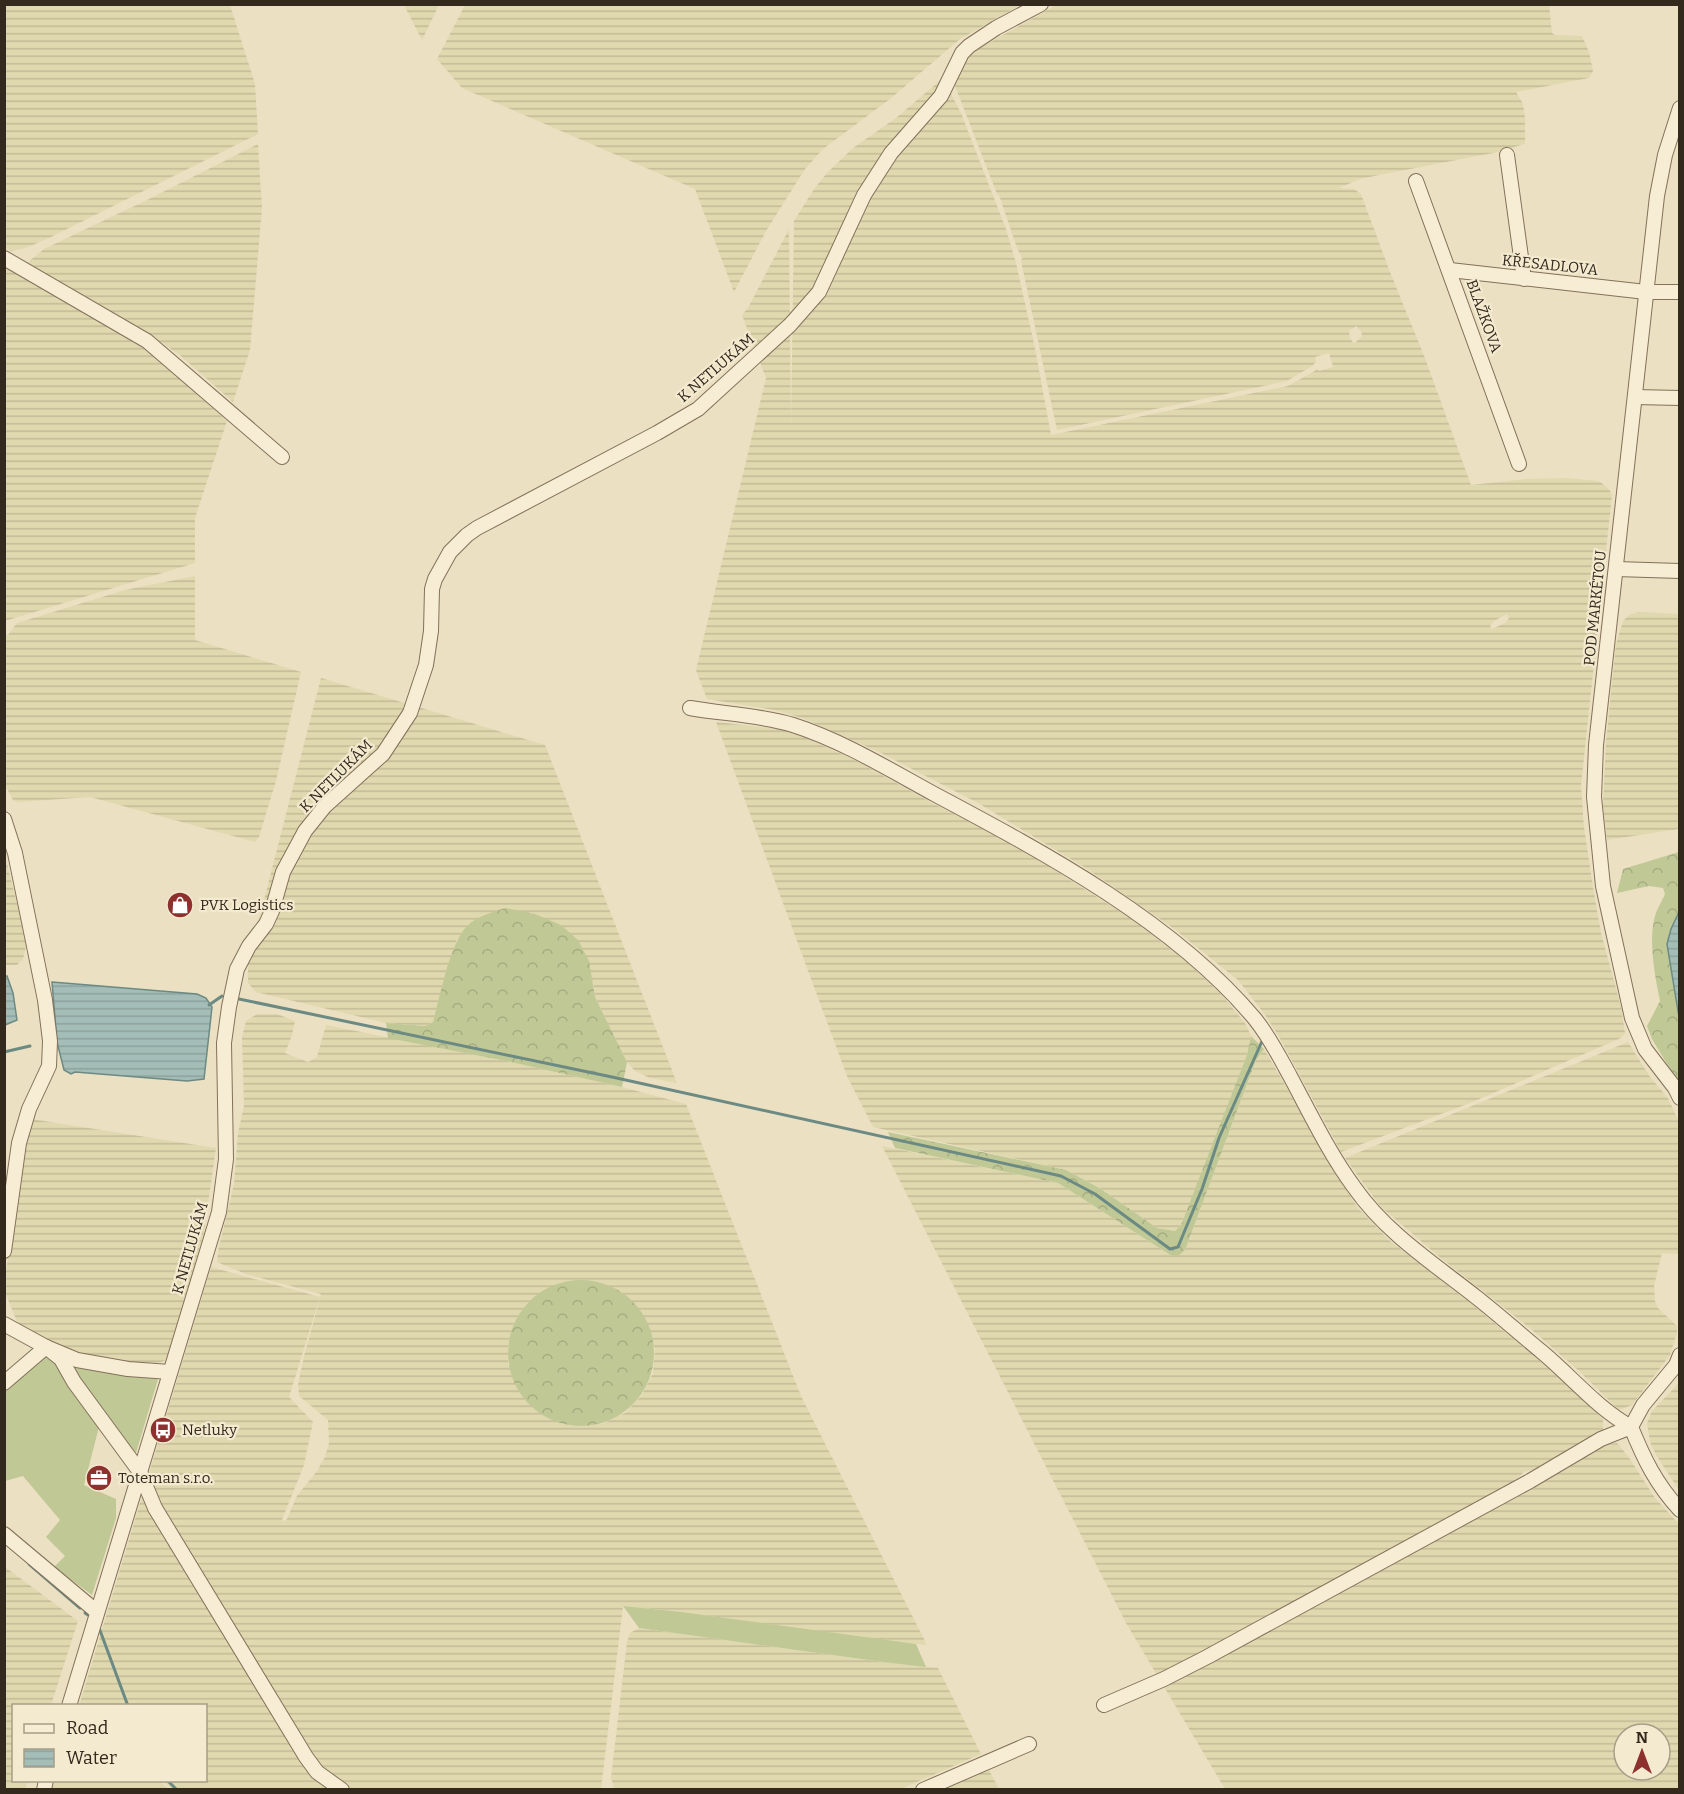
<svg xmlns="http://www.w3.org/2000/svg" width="1684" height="1794" font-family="Bitter,serif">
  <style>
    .farmland { fill: url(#farmland-rules); fill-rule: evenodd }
    .grass { fill: #c0c896 }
    .forest { fill: url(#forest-crowns) }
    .water { fill: url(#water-rules); stroke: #6c8a84; stroke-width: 1.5 }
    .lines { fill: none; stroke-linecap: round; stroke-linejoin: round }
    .stream { stroke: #6c8a84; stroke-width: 3 }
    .minor-casing { stroke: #83715a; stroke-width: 16 }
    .minor { stroke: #f6edd4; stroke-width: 14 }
    .labels { text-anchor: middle; stroke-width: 4.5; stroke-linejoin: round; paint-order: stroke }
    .street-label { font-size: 15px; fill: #34291d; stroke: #f3ead0 }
    .poi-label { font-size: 15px; fill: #34291d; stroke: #f3ead0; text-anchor: start }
  </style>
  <defs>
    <pattern id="farmland-rules" width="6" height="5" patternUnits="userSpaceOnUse" patternTransform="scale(1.5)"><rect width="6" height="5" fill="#e0d9af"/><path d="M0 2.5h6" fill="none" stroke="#c1ba96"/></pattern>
    <pattern id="forest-crowns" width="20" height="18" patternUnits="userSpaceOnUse" patternTransform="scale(1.5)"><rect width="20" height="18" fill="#c0c896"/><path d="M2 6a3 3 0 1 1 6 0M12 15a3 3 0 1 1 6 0" fill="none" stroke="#a6ac81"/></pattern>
    <pattern id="water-rules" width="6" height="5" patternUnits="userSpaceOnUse" patternTransform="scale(1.5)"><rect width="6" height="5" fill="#a4bdb7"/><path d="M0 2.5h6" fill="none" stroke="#8ea29d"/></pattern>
  </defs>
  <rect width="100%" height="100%" fill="#ebe0c1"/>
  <g class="farmland">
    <path d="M 1058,4 L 1549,5 L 1552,33 L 1555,35 L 1582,36 L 1589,52 L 1593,71 L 1589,78 L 1516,92 L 1523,104 L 1525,118 L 1525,144 L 1493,153 L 1379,175 L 1360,179 L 1339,188 L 1354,189 L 1361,194 L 1390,272 L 1425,358 L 1471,485 L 1526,479 L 1567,478 L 1599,481 L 1609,489 L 1612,495 L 1581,786 L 1584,827 L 1593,887 L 1601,933 L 1621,1007 L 1625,1033 L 1621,1038 L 1470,1103 L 1341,1152 L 1278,1035 L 1263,1012 L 1238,980 L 1173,928 L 1084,867 L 978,803 L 879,752 L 802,718 L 774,710 L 707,699 L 696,670 L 766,378 L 742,315 L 748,308 L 789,229 L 791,425 L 794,221 L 814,189 L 827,173 L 853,148 L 896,118 L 943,78 L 961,113 L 1006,229 L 1016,263 L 1035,348 L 1051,435 L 1288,386 L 1318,369 L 1319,371 L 1333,367 L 1329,353 L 1315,357 L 1316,362 L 1312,366 L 1287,381 L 1057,430 L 1021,261 L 1022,258 L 1017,248 L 999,195 L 997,194 L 950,73 L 971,53 ZM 1356,326 L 1361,331 L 1362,336 L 1354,344 L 1350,338 L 1349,331 ZM 1507,614 L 1509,618 L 1505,623 L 1492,629 L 1490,626 L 1494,621 Z"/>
    <path d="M 4,5 L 230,5 L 255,84 L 258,134 L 49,238 L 26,248 L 11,251 L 4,247 Z"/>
    <path d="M 404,5 L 439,5 L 422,40 Z"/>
    <path d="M 465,5 L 465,4 L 1020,5 L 960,39 L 890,99 L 823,149 L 805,169 L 766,231 L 734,292 L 695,189 L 462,88 L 437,59 Z"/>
    <path d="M 258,144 L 262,208 L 250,350 L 233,402 L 181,356 L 141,328 L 27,263 L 44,249 L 149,199 Z"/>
    <path d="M 5,267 L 150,351 L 227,421 L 195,518 L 195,563 L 5,621 Z"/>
    <path d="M 195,576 L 195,640 L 301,672 L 276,781 L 259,837 L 255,842 L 90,797 L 18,802 L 13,800 L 4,783 L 5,634 L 8,635 L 17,623 L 125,590 Z"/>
    <path d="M 1638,612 L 1679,614 L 1679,829 L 1607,840 L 1603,807 L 1606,741 L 1616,644 L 1623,621 L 1629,615 Z"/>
    <path d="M 321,678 L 545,745 L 677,1083 L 650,1078 L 635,1071 L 627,1062 L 595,997 L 593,983 L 457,939 L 433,1022 L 425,1026 L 386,1023 L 256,992 L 248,983 L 248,962 Z"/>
    <path d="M 716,722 L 781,729 L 806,738 L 855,760 L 934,804 L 1014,844 L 1133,920 L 1188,963 L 1220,993 L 1245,1023 L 1251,1036 L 1247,1055 L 1213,1145 L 1181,1225 L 1175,1231 L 1157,1228 L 1101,1189 L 1066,1170 L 873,1127 L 847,1076 Z"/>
    <path d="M 4,852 L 20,915 L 26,947 L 23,959 L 17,965 L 5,965 Z"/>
    <path d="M 257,1014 L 277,1014 L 295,1021 L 292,1035 L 285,1053 L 308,1062 L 317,1057 L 326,1025 L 511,1062 L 622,1087 L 686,1104 L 801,1396 L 927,1645 L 878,1640 L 682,1612 L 623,1606 L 601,1789 L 172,1789 L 162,1781 L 206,1780 L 206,1706 L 79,1706 L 211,1267 L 320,1297 L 289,1397 L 313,1422 L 304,1465 L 282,1520 L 286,1521 L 297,1496 L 317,1471 L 325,1457 L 329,1443 L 328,1420 L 299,1396 L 298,1385 L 304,1356 L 321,1294 L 246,1274 L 217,1262 L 218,1251 L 234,1184 L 238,1133 L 244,1106 L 242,1037 L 246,1021 ZM 581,1280 L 603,1283 L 622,1292 L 655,1348 L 653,1373 L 642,1395 L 625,1413 L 602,1424 L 508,1365 L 508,1344 L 514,1324 L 525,1306 L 541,1292 Z"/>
    <path d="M 1628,1042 L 1650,1077 L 1668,1098 L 1679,1122 L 1680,1254 L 1662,1253 L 1654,1286 L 1655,1301 L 1658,1308 L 1677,1326 L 1677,1333 L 1670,1355 L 1632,1405 L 1619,1410 L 1579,1371 L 1531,1329 L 1442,1259 L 1381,1207 L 1345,1158 Z"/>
    <path d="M 1264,1049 L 1357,1207 L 1390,1241 L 1468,1301 L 1576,1391 L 1603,1419 L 1603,1431 L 1540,1468 L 1524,1472 L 1511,1484 L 1431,1529 L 1157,1675 L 1126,1623 L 882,1146 L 1058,1183 L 1172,1256 L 1185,1250 L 1256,1060 Z"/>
    <path d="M 31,1119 L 216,1148 L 204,1232 L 167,1360 L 149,1366 L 118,1364 L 73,1352 L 33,1334 L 18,1324 L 5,1292 L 5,1277 Z"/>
    <path d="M 1679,1383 L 1679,1490 L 1656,1455 L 1650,1442 L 1647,1423 L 1652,1411 Z"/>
    <path d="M 1617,1443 L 1628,1456 L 1655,1498 L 1679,1524 L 1679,1789 L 1225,1789 L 1163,1685 L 1509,1498 L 1531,1488 L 1573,1462 L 1608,1444 ZM 1624,1734 L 1660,1734 L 1660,1770 L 1624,1770 Z"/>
    <path d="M 5,1567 L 78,1621 L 51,1705 L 14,1706 L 14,1780 L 28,1781 L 25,1789 L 5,1789 Z"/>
    <path d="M 639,1628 L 883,1662 L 938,1668 L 981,1754 L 901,1789 L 615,1790 L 611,1778 L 627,1642 L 630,1633 Z"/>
    <path d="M 987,1766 L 999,1789 L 933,1790 Z"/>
    <path d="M 55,1781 L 159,1781 L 169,1789 L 52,1789 Z"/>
  </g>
  <g class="grass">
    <path d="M 41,1357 L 55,1358 L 99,1427 L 84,1485 L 116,1499 L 116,1518 L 92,1595 L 54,1567 L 65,1556 L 46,1537 L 60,1520 L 23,1476 L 5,1481 L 5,1388 Z"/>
    <path d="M 69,1365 L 158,1379 L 136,1453 L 102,1412 Z"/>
    <path d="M 623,1606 L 682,1612 L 916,1644 L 926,1667 L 883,1662 L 639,1628 Z"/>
  </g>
  <g class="forest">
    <path d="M 1679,852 L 1679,912 L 1671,929 L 1667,944 L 1679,1017 L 1679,1084 L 1652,1039 L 1647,1026 L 1660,1001 C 1655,977 1648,940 1655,916 C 1657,909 1662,901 1665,894 L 1663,888 L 1649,886 L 1617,893 L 1623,869 Z"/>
    <path d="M 505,908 L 535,914 L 561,925 L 578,940 L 589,961 L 595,997 L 627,1062 L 622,1087 L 511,1062 L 388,1038 L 386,1023 L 425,1026 L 433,1022 C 440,997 450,943 467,926 C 477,916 491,913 505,908 Z"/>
    <path d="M 1251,1036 L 1264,1049 L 1256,1060 L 1185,1250 L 1178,1256 L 1172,1256 L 1058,1183 L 895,1148 L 888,1132 L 1066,1170 L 1101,1189 L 1157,1228 L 1175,1231 L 1181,1225 L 1247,1055 Z"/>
    <circle cx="581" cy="1353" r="73"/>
  </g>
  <g class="water">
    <path d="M 1679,912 L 1680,912 L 1679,1017 L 1667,944 L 1671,929 Z"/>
    <path d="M 5,976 L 7,976 L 13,993 L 17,1020 L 5,1025 Z"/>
    <path d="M 52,982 L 197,994 L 206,998 L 212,1007 L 204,1079 L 187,1081 L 75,1072 L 71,1074 L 64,1070 L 57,1042 Z"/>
  </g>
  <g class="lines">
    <g class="stream">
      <path d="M 239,999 L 612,1077 L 1061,1176 L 1095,1194 L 1170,1249 L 1178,1247 L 1202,1189 L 1219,1138 L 1263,1039"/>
      <path d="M 209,1005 L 222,996"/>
      <path d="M 4,1052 L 30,1046"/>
      <path d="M 29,1564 L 80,1608"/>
      <path d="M 85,1613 L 88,1615"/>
      <path d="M 98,1625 L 128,1706"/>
      <path d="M 167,1780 L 177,1790"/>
    </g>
    <defs>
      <g id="minor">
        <path d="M 1680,108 L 1665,155 L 1657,196 L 1596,745 L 1594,797 L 1603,886 L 1632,1018 L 1645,1049 L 1675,1088 L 1680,1098"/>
        <path d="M 1507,155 L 1524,279"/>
        <path d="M 1416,181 L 1519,464"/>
        <path d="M 4,258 L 147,341 L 282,457"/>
        <path d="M 1450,270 L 1646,292 L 1680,292"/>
        <path d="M 1635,397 L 1680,398"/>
        <path d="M 1616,569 L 1680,571"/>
        <path d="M 690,708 C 724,714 760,715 793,725 C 843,741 890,770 936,795 C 1045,853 1174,922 1255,1019 C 1269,1036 1279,1056 1290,1076 C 1310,1113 1329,1153 1354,1187 C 1386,1233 1433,1263 1476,1297 C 1499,1315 1520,1334 1542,1352 C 1572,1377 1597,1408 1631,1427"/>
        <path d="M 4,819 L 15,853 L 45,1000 L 50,1041 L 49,1066 L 29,1109 L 19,1143 L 4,1251"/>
        <path d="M 4,1324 L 46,1347 L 61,1359 L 74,1382 L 140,1472 L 155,1508 L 306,1757 L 317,1772 L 342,1790"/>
        <path d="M 4,1383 L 46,1347 L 77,1360 L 128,1369 L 170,1372"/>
        <path d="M 1631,1427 C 1644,1459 1656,1484 1680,1510"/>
        <path d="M 1631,1427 L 1643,1405 L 1676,1365 L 1680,1355"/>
        <path d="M 4,1534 L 97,1612"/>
        <path d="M 1104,1705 L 1164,1679 L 1207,1657 L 1530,1481 L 1601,1439 L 1631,1427"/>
        <path d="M 69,1706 L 219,1212 L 226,1159 L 224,1043 L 229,1007 L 237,969 L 249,946 L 266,924 L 272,911 L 283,872 L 305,831 L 325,806 L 383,754 L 410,713 L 426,665 L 431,631 L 432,589 L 435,579 L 450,552 L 467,535 L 477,528 L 657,433 L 698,409 L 790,325 L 819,292 L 864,195 L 891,153 L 941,96 L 962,53 L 969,46 L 996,28 L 1041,4"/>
        <path d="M 44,1790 L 46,1780"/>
        <path d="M 923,1790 L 1029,1744"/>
      </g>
    </defs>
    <use href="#minor" class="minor-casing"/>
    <use href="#minor" class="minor"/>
  </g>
  <defs>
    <symbol id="shop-disc" viewBox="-11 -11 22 22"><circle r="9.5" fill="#8e302e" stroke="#f3ead0"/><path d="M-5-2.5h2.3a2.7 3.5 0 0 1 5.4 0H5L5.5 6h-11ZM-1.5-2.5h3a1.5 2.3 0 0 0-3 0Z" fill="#fff"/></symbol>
    <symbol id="bus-disc" viewBox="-11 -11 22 22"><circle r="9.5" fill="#8e302e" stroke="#f3ead0"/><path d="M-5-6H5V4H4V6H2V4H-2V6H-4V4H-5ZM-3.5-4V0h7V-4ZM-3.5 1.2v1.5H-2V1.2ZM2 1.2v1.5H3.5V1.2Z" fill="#fff"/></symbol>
    <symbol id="office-disc" viewBox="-11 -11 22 22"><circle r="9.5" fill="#8e302e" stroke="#f3ead0"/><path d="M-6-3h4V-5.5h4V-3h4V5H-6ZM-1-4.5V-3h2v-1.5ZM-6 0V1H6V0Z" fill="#fff"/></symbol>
  </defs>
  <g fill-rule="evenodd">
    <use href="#shop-disc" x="165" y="890" width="30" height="30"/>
    <use href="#bus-disc" x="148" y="1415" width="30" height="30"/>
    <use href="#office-disc" x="84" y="1463" width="30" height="30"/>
  </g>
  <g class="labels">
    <g class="street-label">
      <text transform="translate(1550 265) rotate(6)" y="5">KŘESADLOVA</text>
      <text transform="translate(1484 316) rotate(70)" y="5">BLAŽKOVA</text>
      <text transform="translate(716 368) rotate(-41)" y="5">K NETLUKÁM</text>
      <text transform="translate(1595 608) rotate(-84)" y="5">POD MARKÉTOU</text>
      <text transform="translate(336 776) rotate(-45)" y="5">K NETLUKÁM</text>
      <text transform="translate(190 1248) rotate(-74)" y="5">K NETLUKÁM</text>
    </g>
    <g class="poi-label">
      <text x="200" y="910">PVK Logistics</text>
      <text x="182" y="1435">Netluky</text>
      <text x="118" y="1483">Toteman s.r.o.</text>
    </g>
  </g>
  <rect width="1684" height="1794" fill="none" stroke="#34291d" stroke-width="12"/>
  <rect x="12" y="1704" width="195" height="78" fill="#f3ead0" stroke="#a79d88" stroke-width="1.5"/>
  <rect x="24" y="1724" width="30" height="9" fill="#f6edd4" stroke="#a79d88" stroke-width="1.5"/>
  <text x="66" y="1734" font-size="18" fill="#34291d">Road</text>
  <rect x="24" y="1749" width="30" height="18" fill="url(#water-rules)" stroke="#a79d88" stroke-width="1.5"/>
  <text x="66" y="1764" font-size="18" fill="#34291d">Water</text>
  <g transform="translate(1642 1752)"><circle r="28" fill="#f3ead0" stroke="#a79d88" stroke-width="1.5"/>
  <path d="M0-4.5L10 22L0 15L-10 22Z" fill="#8e302e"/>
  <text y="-9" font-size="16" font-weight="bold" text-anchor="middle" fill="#34291d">N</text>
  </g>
</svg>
